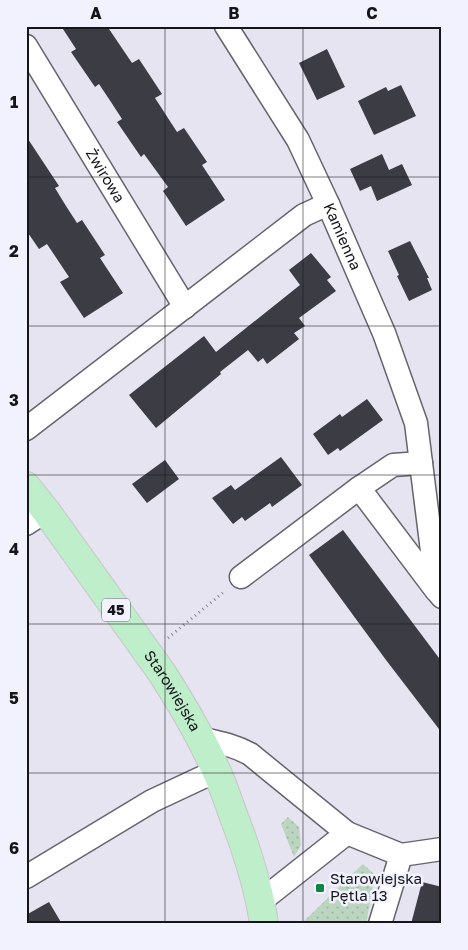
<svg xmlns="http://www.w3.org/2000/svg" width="468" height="950" font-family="'Golos Text',sans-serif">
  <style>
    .grass { fill: url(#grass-dots) }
    .building { fill: #3c3c45 }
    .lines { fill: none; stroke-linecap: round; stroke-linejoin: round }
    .minor-casing { stroke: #64646e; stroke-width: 25 }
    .major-casing { stroke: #c7c7c8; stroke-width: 30 }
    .path { stroke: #85848d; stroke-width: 3; stroke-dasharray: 1 4; stroke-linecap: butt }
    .minor { stroke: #fff; stroke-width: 22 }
    .major { stroke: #beeeca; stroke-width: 28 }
    .grid { fill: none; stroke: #16161a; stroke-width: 1; stroke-opacity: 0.55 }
    .poi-dot { fill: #0c8742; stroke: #f2f2fe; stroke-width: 2 }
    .labels { text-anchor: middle; stroke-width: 5; stroke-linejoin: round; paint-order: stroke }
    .shield { fill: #f2f2fe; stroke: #58585e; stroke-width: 1 }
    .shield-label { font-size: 14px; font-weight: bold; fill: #16161a }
    .street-label { font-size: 15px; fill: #16161a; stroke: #f2f2fe }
    .poi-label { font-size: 15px; fill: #16161a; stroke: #f2f2fe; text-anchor: start }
    .neatline { fill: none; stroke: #16161a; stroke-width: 2 }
    .grid-label { font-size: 16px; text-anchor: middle; font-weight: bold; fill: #16161a }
  </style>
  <defs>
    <pattern id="grass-dots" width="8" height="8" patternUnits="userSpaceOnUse" patternTransform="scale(1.25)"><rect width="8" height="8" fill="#bbd5c0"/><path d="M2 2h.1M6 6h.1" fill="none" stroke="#a0b6a4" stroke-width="1.8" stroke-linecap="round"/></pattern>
  </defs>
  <rect width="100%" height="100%" fill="#e5e4f0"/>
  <g class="grass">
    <path d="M 288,817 L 299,827 L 301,845 L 294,857 L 281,824 Z"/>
    <path d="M 363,864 L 375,875 L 366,924 L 301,924 Z"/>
  </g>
  <g class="building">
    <path d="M 61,26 L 107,26 L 132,63 L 139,59 L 162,94 L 155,98 L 177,132 L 184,128 L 207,162 L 202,165 L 225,200 L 186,226 L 163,191 L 168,187 L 144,154 L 141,157 L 117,122 L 122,119 L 111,102 L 99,84 L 95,87 L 71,52 L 76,49 Z"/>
    <path d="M 327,49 L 345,87 L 317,100 L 299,63 Z"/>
    <path d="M 401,85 L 416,116 L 374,135 L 358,101 L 386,87 L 388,91 Z"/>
    <path d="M 26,136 L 59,186 L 55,188 L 66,206 L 77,223 L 82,220 L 105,255 L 100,258 L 123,293 L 84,318 L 60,282 L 69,277 L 47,244 L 39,249 L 26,230 Z"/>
    <path d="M 382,154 L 389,170 L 402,164 L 412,185 L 377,201 L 371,186 L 360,191 L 350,169 Z"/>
    <path d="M 410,241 L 429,278 L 427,278 L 432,290 L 409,301 L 397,276 L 399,275 L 388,251 Z"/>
    <path d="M 311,253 L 331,277 L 327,280 L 336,291 L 299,318 L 305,326 L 294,333 L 299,339 L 267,364 L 263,358 L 258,362 L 248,350 L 220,372 L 221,374 L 156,428 L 129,395 L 204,336 L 216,352 L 300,285 L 289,270 Z"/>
    <path d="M 367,399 L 383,420 L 340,451 L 338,448 L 328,455 L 313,434 L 340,414 L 342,417 Z"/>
    <path d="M 281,457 L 302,485 L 272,507 L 270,503 L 245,521 L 242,517 L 233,524 L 212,498 L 231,485 L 235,490 Z"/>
    <path d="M 165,460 L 179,479 L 147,503 L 132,484 Z"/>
    <path d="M 343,530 L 442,662 L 442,733 L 386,660 L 309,555 Z"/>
    <path d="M 422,882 L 442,887 L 442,924 L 411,924 Z"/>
    <path d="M 49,902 L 62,924 L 26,924 L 26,915 Z"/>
  </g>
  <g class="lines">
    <defs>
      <g id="minor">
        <path id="s1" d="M 226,26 L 298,140 L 328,204 L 384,333 L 416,423 L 437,591 L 442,597"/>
        <path id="s2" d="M 26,46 L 185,307"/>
        <path d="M 26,429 L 304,215 L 328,204"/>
        <path d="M 359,488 L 436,590"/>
        <path d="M 26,524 L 46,511"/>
        <path d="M 241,577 L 359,488 L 393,465 L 421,463"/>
        <path d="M 200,738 C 217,742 234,745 250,754 L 347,833 L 401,855 L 442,849"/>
        <path d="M 26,877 L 152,801 L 216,771"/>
        <path d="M 261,901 L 347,833"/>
        <path d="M 380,924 L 401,855"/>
      </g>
      <g id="major">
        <path id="s3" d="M 26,486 L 46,511 L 162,673 C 182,704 201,737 216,770 C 223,785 228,801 234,817 C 247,851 259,887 264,924"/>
      </g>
    </defs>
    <use href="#minor" class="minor-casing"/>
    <use href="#major" class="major-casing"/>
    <path class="path" d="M 168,638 L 225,591"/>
    <use href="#minor" class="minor"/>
    <use href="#major" class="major"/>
  </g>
  <path class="grid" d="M 165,26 L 165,924M 303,26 L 303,924M 26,177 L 442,177M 26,326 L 442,326M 26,475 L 442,475M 26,624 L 442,624M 26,773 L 442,773"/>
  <rect class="poi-dot" x="315" y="883" width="10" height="10" rx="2.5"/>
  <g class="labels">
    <rect class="shield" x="102" y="598.5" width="28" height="23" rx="4"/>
    <g class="shield-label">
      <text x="116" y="615">45</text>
    </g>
    <g class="street-label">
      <text dy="5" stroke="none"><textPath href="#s2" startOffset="152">Żwirowa</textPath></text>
      <text dy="5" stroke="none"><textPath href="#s1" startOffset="241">Kamienna</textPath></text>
      <text dy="5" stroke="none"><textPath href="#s3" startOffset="252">Starowiejska</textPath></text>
    </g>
    <g class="poi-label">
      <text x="330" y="884">Starowiejska<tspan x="330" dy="17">Pętla 13</tspan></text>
    </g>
  </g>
  <rect width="468" height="950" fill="none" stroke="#f2f2fe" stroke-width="55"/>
  <rect x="28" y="28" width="412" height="894" class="neatline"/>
  <g class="grid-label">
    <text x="96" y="19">A</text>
    <text x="234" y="19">B</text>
    <text x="372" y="19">C</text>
    <text x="14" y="108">1</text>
    <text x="14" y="257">2</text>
    <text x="14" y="406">3</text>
    <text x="14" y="555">4</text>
    <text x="14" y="704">5</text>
    <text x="14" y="854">6</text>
  </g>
</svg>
